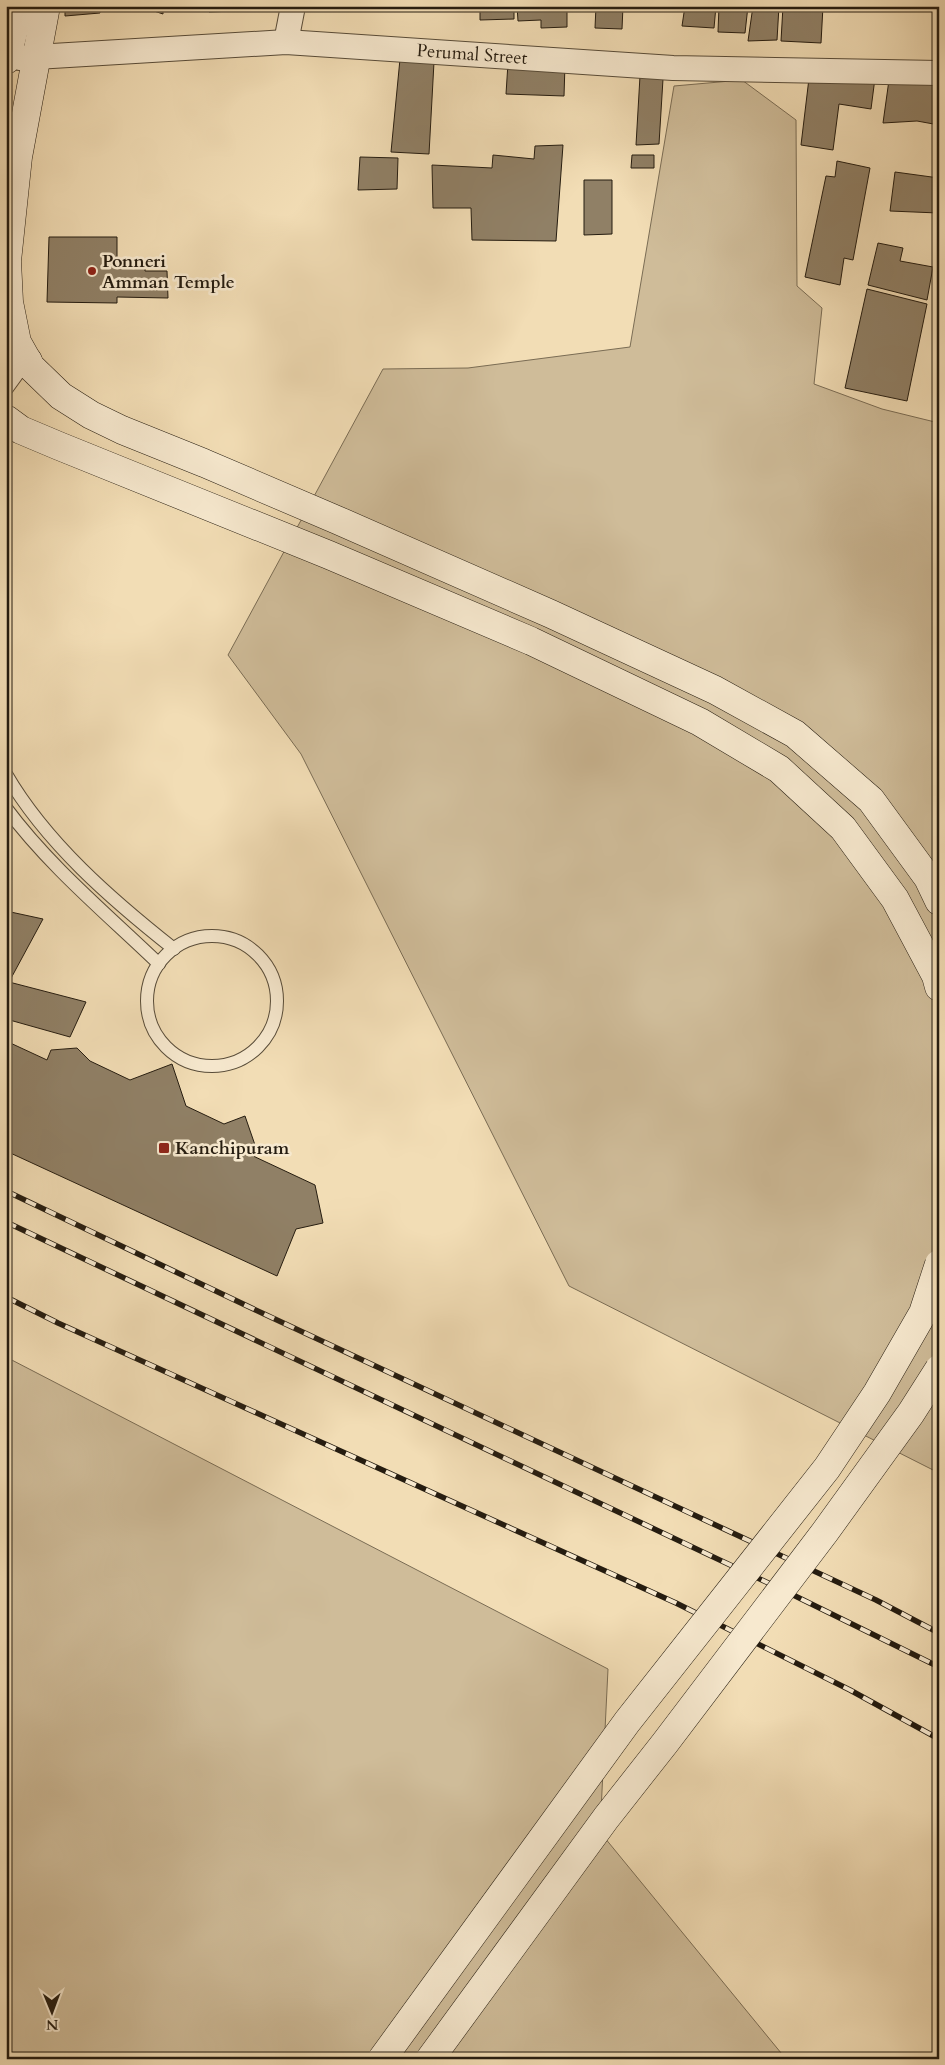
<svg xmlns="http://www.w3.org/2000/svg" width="945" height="2065" font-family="Cardo,serif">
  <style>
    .green { fill: #cfbc99; stroke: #7a6c54 }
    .building { fill: #908066; stroke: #251c10 }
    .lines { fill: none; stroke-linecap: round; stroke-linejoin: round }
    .service-casing { stroke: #584c39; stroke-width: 14 }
    .minor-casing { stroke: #584c39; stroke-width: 26 }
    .secondary-casing { stroke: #251c10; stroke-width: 29 }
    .service { stroke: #f7e9cf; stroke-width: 12 }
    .minor { stroke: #f7e9cf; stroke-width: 24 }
    .secondary { stroke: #f7e9cf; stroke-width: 28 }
    .rail-casing { stroke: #251c10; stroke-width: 5.5 }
    .rail { stroke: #f7e9cf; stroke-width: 4; stroke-dasharray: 11; stroke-linecap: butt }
    .secondary-bridge-casing { stroke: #251c10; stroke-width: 29; stroke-linecap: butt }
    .secondary-bridge { stroke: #f7e9cf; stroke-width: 28 }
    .poi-dot { fill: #8f2418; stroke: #f7e9cf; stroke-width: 2 }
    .labels { text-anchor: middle; stroke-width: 5; stroke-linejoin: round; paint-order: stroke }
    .street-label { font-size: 18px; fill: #251c10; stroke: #f7e9cf }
    .poi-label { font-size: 18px; font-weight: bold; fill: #251c10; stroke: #f7e9cf; text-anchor: start }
  </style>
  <rect width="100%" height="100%" fill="#f2ddb5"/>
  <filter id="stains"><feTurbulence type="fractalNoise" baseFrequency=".004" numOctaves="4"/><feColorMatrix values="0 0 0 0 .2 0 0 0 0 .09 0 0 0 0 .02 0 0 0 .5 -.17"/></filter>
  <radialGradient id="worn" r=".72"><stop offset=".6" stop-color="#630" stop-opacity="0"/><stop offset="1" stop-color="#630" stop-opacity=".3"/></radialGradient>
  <g class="green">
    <path d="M 742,80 L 796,120 L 797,286 L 822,308 L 814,384 L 882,409 L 939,423 L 939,1473 L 569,1286 L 301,754 L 228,655 L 383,369 L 468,368 L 630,347 L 674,86 Z"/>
    <path d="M 6,1357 L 608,1669 L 600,1832 L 786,2059 L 6,2059 Z"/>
  </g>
  <g class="building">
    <path d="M 65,6 L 99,6 L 100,13 L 65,16 Z"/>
    <path d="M 139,6 L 163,6 L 163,14 Z"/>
    <path d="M 210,6 L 260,6 L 260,10 L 209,12 Z"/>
    <path d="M 480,6 L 514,6 L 514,19 L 480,20 Z"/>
    <path d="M 517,6 L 567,6 L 567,27 L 541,28 L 541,20 L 518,21 Z"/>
    <path d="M 596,6 L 623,6 L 622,29 L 595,28 Z"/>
    <path d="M 685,6 L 716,6 L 714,28 L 682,26 Z"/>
    <path d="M 719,6 L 748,6 L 745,33 L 718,32 Z"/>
    <path d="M 753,6 L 779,6 L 777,40 L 748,41 Z"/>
    <path d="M 783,6 L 823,6 L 821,43 L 781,41 Z"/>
    <path d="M 400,59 L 434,62 L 429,154 L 391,152 Z"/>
    <path d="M 508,63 L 565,64 L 564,96 L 506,94 Z"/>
    <path d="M 810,70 L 875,78 L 871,109 L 839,104 L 833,150 L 801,145 Z"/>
    <path d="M 640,76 L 663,79 L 659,144 L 636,145 Z"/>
    <path d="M 889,80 L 939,83 L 939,125 L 917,121 L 883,123 Z"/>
    <path d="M 563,145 L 556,241 L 472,240 L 471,208 L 433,208 L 432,165 L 492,168 L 493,155 L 534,159 L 535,146 Z"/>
    <path d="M 632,155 L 654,155 L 654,168 L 631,168 Z"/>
    <path d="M 360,157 L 398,158 L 397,189 L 358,190 Z"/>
    <path d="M 837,161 L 870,168 L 853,260 L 844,258 L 840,285 L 805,277 L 826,176 L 835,177 Z"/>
    <path d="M 895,172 L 939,178 L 938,213 L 890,211 Z"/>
    <path d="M 584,180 L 612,180 L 612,234 L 584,235 Z"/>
    <path d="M 49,237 L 117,237 L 117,263 L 145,263 L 145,271 L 167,271 L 168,298 L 117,297 L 117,303 L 47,302 Z"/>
    <path d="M 878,243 L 903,248 L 900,261 L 933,267 L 927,300 L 868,285 Z"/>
    <path d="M 867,289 L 927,304 L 907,401 L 845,388 Z"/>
    <path d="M 6,911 L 43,919 L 9,982 L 86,1002 L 70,1037 L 6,1019 Z"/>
    <path d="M 6,1041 L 47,1060 L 51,1050 L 77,1048 L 90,1061 L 130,1080 L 172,1064 L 186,1106 L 224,1124 L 245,1116 L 255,1145 L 251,1155 L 315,1185 L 323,1223 L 296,1229 L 277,1276 L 6,1151 Z"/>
  </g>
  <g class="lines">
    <defs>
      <g id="service">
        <path d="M 6,390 L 22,368"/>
        <path d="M 6,774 C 46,843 112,900 174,949"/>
        <path d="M 6,808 C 49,866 107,914 159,964"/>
        <circle cx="212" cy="1001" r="65"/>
      </g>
      <g id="minor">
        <path d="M 286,42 L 293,6"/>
        <path d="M 19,58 L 286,42 L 673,68 L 939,73"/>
      </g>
      <g id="secondary">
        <path d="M 46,6 L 18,157 L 7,261 L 9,302 L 17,342 L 31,367 L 61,396 L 91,415 L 122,430 L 204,463 L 337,520 L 551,614 L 715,690 L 795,734 L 871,800 L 928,878 L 939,901"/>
        <path d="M 6,60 L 20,6"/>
        <path d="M 6,368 L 28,361"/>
        <path d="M 6,419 L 21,430 L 59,446 L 329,555 L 531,641 L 700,722 L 779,769 L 843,828 L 895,899 L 936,976 L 939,987"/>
      </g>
    </defs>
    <use href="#service" class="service-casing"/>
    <use href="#minor" class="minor-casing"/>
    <use href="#secondary" class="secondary-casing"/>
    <use href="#service" class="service"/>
    <use href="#minor" class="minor"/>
    <use href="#secondary" class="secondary"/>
    <defs>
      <g id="rail">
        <path d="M 6,1191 L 262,1313 L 876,1600 L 939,1633"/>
        <path d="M 6,1222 L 781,1589 L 939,1667"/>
        <path d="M 6,1297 L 58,1323 L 676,1603 L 850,1690 L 939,1739"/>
      </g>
    </defs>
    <use href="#rail" class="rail-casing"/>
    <use href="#rail" class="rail"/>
    <defs>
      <g id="secondary-bridge">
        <path d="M 382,2059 L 627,1722 L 827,1468 L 877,1393 L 923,1313 L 939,1264"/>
        <path d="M 430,2059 L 606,1818 L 665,1743 L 825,1532 L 911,1413 L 939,1369"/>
      </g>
    </defs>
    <use href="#secondary-bridge" class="secondary-bridge-casing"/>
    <use href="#secondary-bridge" class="secondary-bridge"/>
  </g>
  <g class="poi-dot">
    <circle cx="92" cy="271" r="5"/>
    <rect x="158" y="1142" width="12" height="12" rx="2.5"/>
  </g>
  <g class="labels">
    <g class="street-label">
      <text transform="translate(472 54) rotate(4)" y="6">Perumal Street</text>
    </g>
    <g class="poi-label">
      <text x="102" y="267">Ponneri<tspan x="102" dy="21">Amman Temple</tspan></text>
      <text x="175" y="1154">Kanchipuram</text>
    </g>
  </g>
  <rect width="945" height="2065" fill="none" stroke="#f2ddb5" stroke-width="25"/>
  <rect x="8" y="8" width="930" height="2050" fill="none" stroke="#251c10" stroke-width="2.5"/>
  <rect x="12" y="12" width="920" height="2040" fill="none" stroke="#251c10"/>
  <g transform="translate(52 2012) rotate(179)" stroke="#f7e9cf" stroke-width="4" paint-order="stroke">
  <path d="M0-4L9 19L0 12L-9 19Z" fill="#251c10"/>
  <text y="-8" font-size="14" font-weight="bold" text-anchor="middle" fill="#251c10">N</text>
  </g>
  <rect width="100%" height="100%" filter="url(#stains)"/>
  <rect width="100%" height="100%" fill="url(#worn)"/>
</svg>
